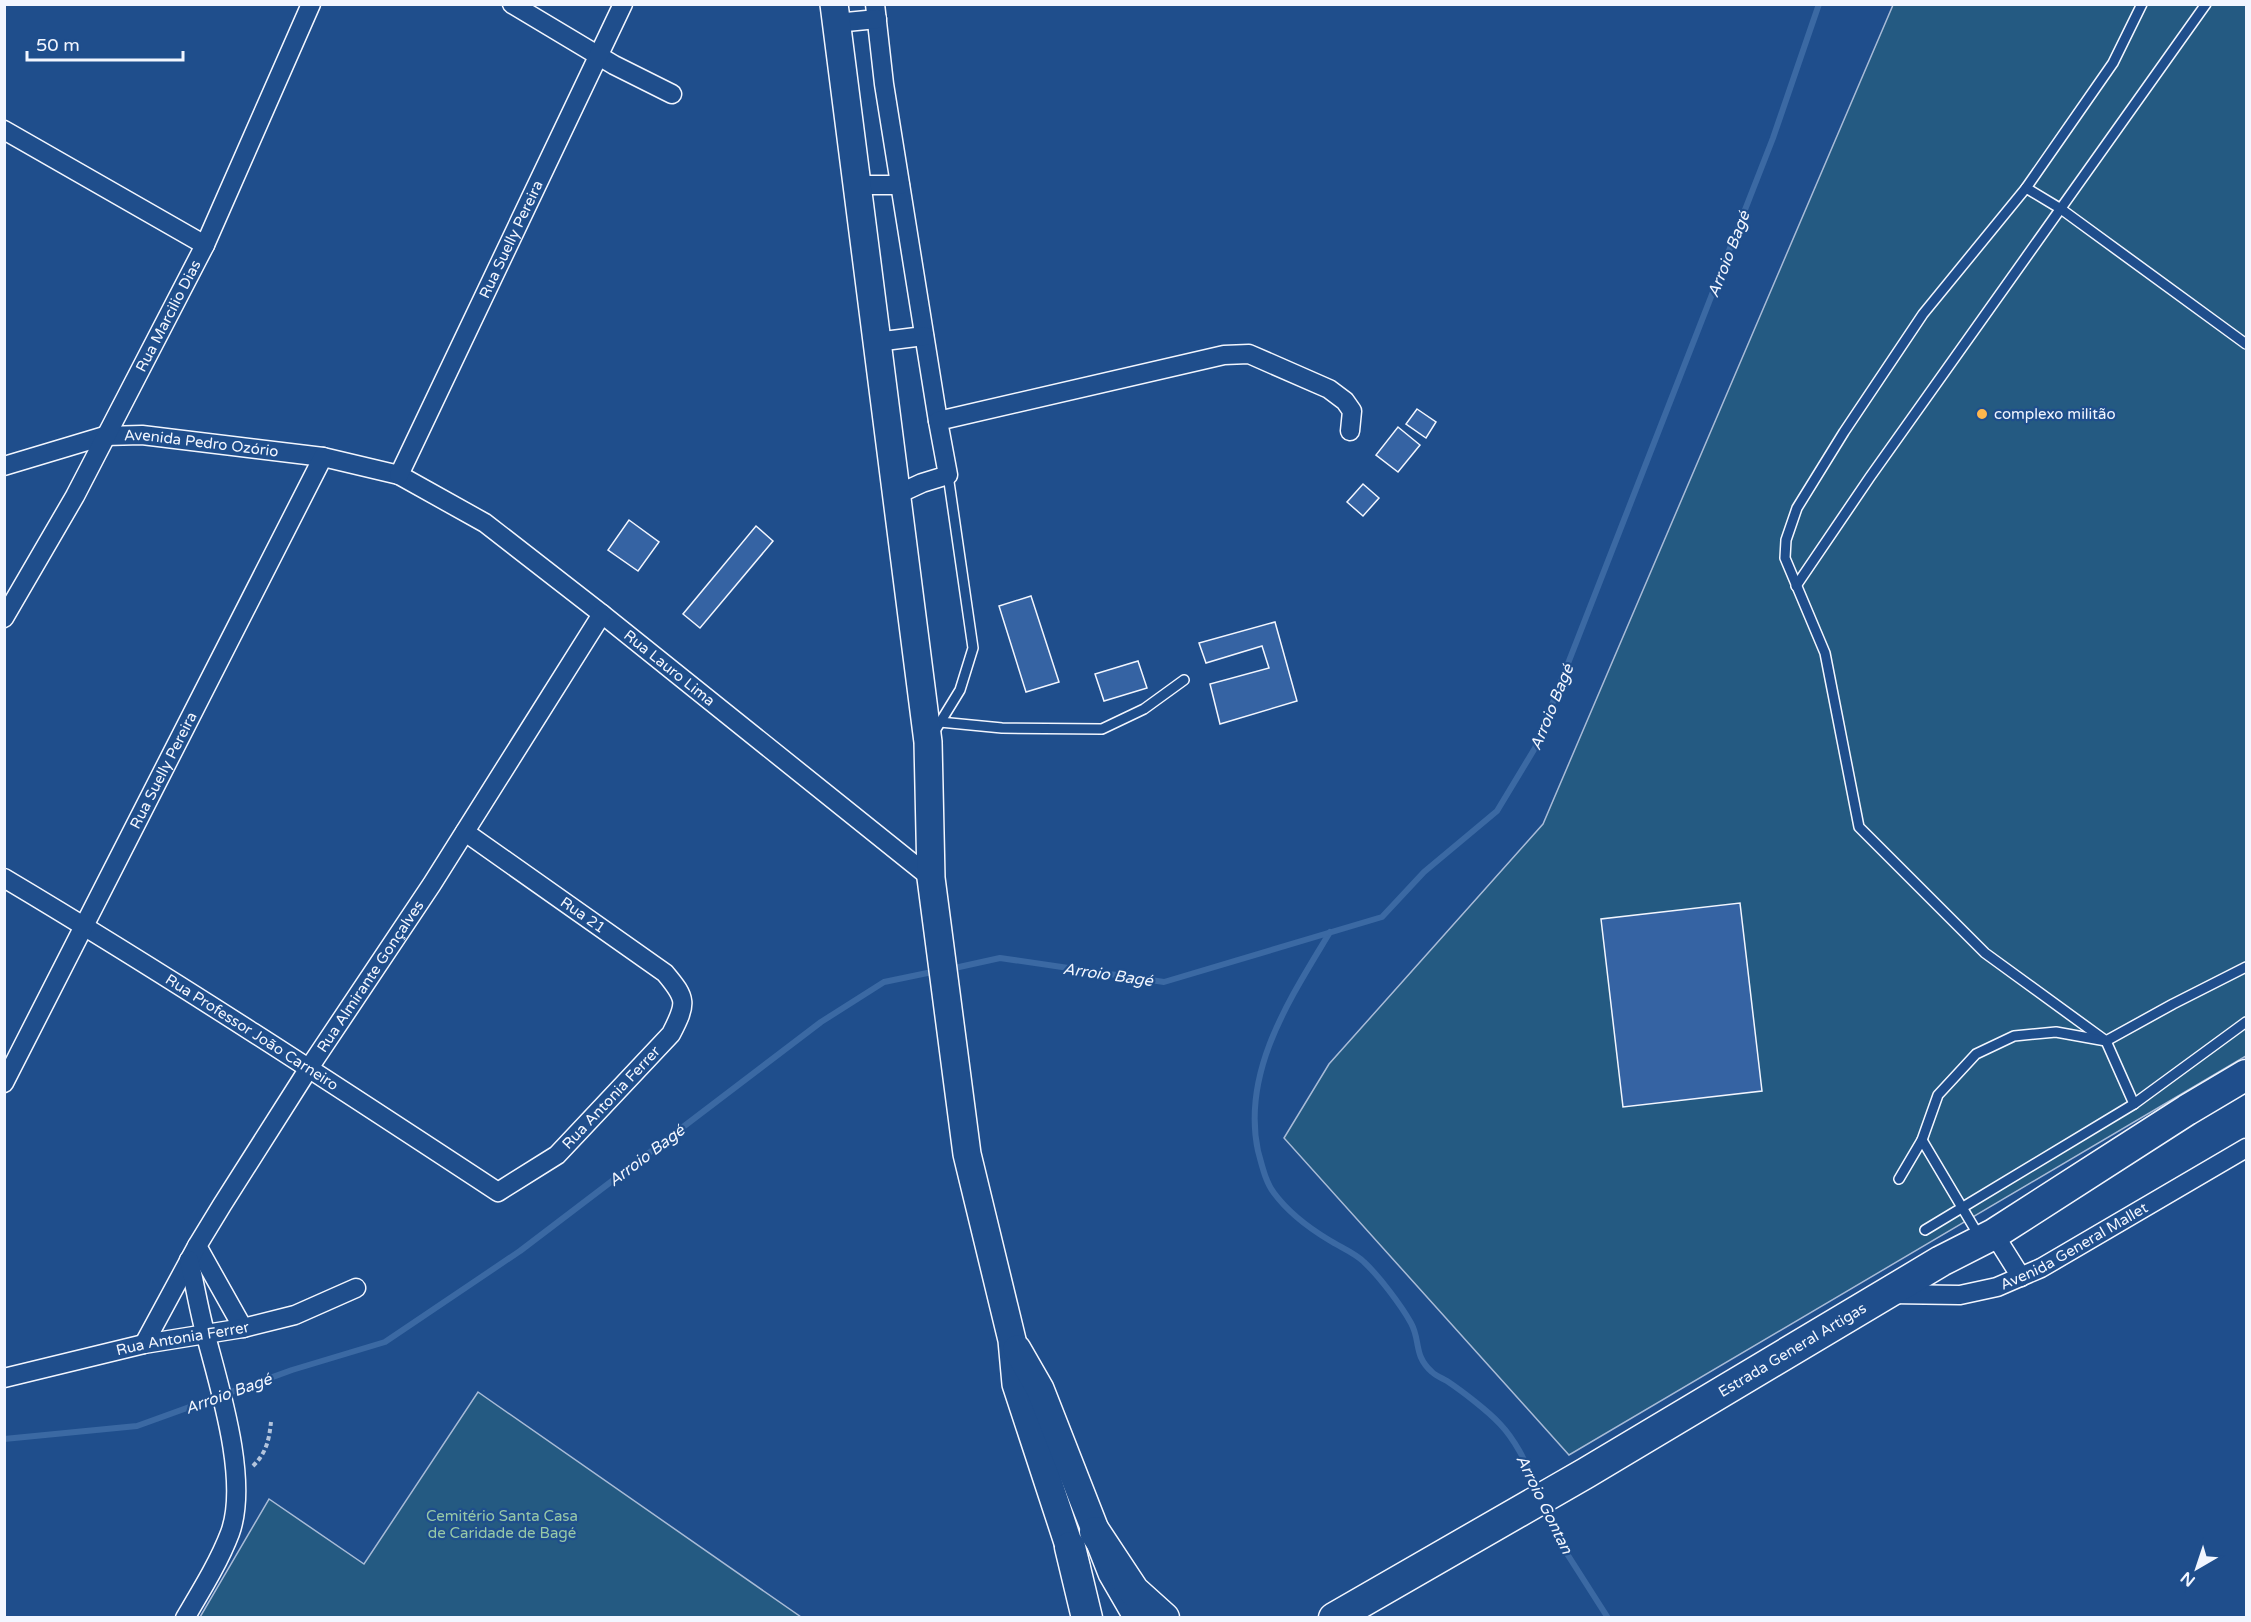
<svg xmlns="http://www.w3.org/2000/svg" width="2251" height="1622" font-family="'Varela Round',sans-serif">
  <style>
    .green { fill: #245a82; stroke: #a8bbd7; stroke-width: 1.5 }
    .lines { fill: none; stroke-linecap: round; stroke-linejoin: round }
    .stream { stroke: #3b69a3; stroke-width: 6 }
    .building { fill: #3563a3; stroke: #f2f6ff; stroke-width: 1.5 }
    .lane-casing { stroke: #f2f6ff; stroke-width: 12 }
    .street-casing { stroke: #f2f6ff; stroke-width: 21 }
    .secondary-casing { stroke: #f2f6ff; stroke-width: 30 }
    .primary-casing { stroke: #f2f6ff; stroke-width: 33 }
    .path { stroke: #b3c4dc; stroke-width: 4; stroke-dasharray: 4.5 3; stroke-linecap: butt }
    .lane { stroke: #1f4e8c; stroke-width: 9 }
    .street { stroke: #1f4e8c; stroke-width: 18 }
    .secondary { stroke: #1f4e8c; stroke-width: 27 }
    .primary { stroke: #1f4e8c; stroke-width: 30 }
    .poi-dot { fill: #ffb74d; stroke: #1f4e8c; stroke-width: 2 }
    .labels { text-anchor: middle; stroke-width: 4.5; stroke-linejoin: round; paint-order: stroke }
    .street-label { font-size: 15px; fill: #f2f6ff; stroke: #1f4e8c }
    .poi-label { font-size: 15px; fill: #f2f6ff; stroke: #1f4e8c; text-anchor: start }
    .park-label { font-size: 15px; fill: #97c8a6; stroke: #1f4e8c }
    .water-label { font-size: 16px; font-style: italic; fill: #f2f6ff; stroke: #1f4e8c }
  </style>
  <rect width="100%" height="100%" fill="#1f4e8c"/>
  <g class="green">
    <path d="M 1893,5 L 2246,5 L 2246,1056 L 1569,1455 L 1284,1138 L 1329,1064 L 1543,824 Z"/>
    <path d="M 478,1392 L 801,1617 L 200,1617 L 269,1499 L 364,1564 Z"/>
  </g>
  <g class="lines">
    <g class="stream">
      <path d="M 1330,932 C 1291,997 1241,1071 1258,1151 C 1262,1165 1265,1181 1274,1193 C 1288,1212 1309,1228 1329,1240 C 1340,1247 1355,1253 1364,1262 C 1379,1276 1401,1305 1411,1323 C 1421,1341 1413,1355 1432,1372 C 1436,1376 1442,1378 1447,1381 C 1462,1391 1488,1411 1500,1424 C 1518,1443 1528,1468 1539,1491"/>
      <path d="M 950,969 L 1000,958 L 1164,982 L 1382,917 L 1424,872 L 1497,811 L 1535,748 L 1773,138 L 1819,4"/>
      <path d="M 4,1439 L 137,1426 L 292,1370 L 385,1342 L 520,1251 L 821,1022 L 884,982 L 937,971"/>
      <path d="M 1545,1506 L 1564,1549 L 1608,1618"/>
    </g>
  </g>
  <g class="building">
    <path d="M 1417,409 L 1436,422 L 1426,438 L 1406,424 Z"/>
    <path d="M 1398,427 L 1420,445 L 1398,472 L 1376,455 Z"/>
    <path d="M 1363,484 L 1379,498 L 1363,516 L 1347,502 Z"/>
    <path d="M 629,520 L 659,542 L 638,571 L 608,550 Z"/>
    <path d="M 756,526 L 773,541 L 700,628 L 683,614 Z"/>
    <path d="M 1031,596 L 1059,682 L 1026,692 L 999,606 Z"/>
    <path d="M 1275,622 L 1297,701 L 1220,724 L 1210,684 L 1269,668 L 1262,646 L 1206,663 L 1199,643 Z"/>
    <path d="M 1138,661 L 1147,688 L 1104,701 L 1095,674 Z"/>
    <path d="M 1740,903 L 1762,1091 L 1623,1107 L 1601,919 Z"/>
  </g>
  <g class="lines">
    <defs>
      <g id="lane">
        <path d="M 2026,188 L 2113,63 L 2142,4"/>
        <path d="M 1796,586 L 1870,477 L 2206,4"/>
        <path d="M 940,722 L 1002,728 L 1102,729 L 1144,709 L 1184,680"/>
        <path d="M 933,734 L 960,690 L 973,648 L 948,475"/>
        <path d="M 2134,1104 L 2106,1041 L 1985,953 L 1859,827 L 1825,653 L 1785,558 L 1786,540 L 1797,508 L 1844,432 L 1923,314 L 2026,188 L 2061,209 L 2246,344"/>
        <path d="M 1922,1140 L 1979,1236"/>
        <path d="M 1899,1179 L 1922,1140 L 1938,1095 L 1976,1054 L 2014,1036 L 2056,1032 L 2106,1041 L 2173,1004 L 2246,967"/>
        <path d="M 1925,1230 L 2134,1104 L 2246,1022"/>
      </g>
      <g id="street">
        <path d="M 512,4 L 614,65 L 672,94"/>
        <path d="M 875,4 L 884,84 L 938,421"/>
        <path d="M 836,23 L 877,19"/>
        <path d="M 4,130 L 205,245"/>
        <path d="M 856,185 L 900,185"/>
        <path d="M 876,342 L 924,336"/>
        <path id="s1" d="M 4,466 L 104,436 L 142,435 L 323,457 L 399,475 L 485,523 L 602,614 L 931,878"/>
        <path id="s2" d="M 399,475 L 623,4"/>
        <path d="M 896,495 L 922,483 L 948,475 L 938,421 L 1224,355 L 1249,354 L 1329,389 L 1345,401 L 1352,411 L 1350,431"/>
        <path id="s3" d="M 4,618 L 75,496 L 205,245 L 311,4"/>
        <path id="s4" d="M 4,878 C 172,978 335,1085 498,1192 L 557,1155 L 671,1034 C 687,1003 687,999 665,973 L 465,832"/>
        <path id="s5" d="M 4,1083 L 323,457"/>
        <path d="M 1994,1234 L 2021,1277"/>
        <path d="M 197,1246 L 243,1328"/>
        <path id="s6" d="M 1890,1294 L 1960,1295 L 1997,1287 L 2041,1268 L 2246,1148"/>
        <path id="s7" d="M 144,1344 L 197,1246 L 222,1205 L 309,1068 L 432,884 L 602,614"/>
        <path id="s8" d="M 4,1378 L 144,1344 L 243,1328 L 295,1315 L 356,1288"/>
        <path d="M 185,1618 C 201,1591 219,1562 230,1533 C 249,1481 220,1389 206,1336 C 199,1311 195,1285 189,1260"/>
      </g>
      <g id="secondary">
        <path d="M 834,4 L 928,742 L 931,878 L 967,1154 L 1012,1340 L 1016,1384 L 1076,1567"/>
        <path d="M 1017,1349 L 1040,1389 L 1112,1573 L 1138,1618"/>
      </g>
      <g id="primary">
        <path d="M 1095,1532 L 1134,1591 L 1164,1618"/>
        <path d="M 1070,1547 L 1087,1618"/>
        <path id="s9" d="M 1334,1618 L 1586,1473 L 1941,1261 L 1994,1234 L 2187,1110 L 2246,1075"/>
      </g>
    </defs>
    <use href="#lane" class="lane-casing"/>
    <use href="#street" class="street-casing"/>
    <use href="#secondary" class="secondary-casing"/>
    <use href="#primary" class="primary-casing"/>
    <path class="path" d="M 253,1466 C 266,1453 269,1441 271,1422"/>
    <use href="#lane" class="lane"/>
    <use href="#street" class="street"/>
    <use href="#secondary" class="secondary"/>
    <use href="#primary" class="primary"/>
  </g>
  <circle class="poi-dot" cx="1982" cy="414" r="6"/>
  <g class="labels">
    <g class="street-label">
      <text dy="5" stroke="none"><textPath href="#s2" startOffset="261">Rua Suelly Pereira</textPath></text>
      <text dy="5" stroke="none"><textPath href="#s3" startOffset="344">Rua Marcilio Dias</textPath></text>
      <text dy="5" stroke="none"><textPath href="#s1" startOffset="202">Avenida Pedro Ozório</textPath></text>
      <text dy="5" stroke="none"><textPath href="#s1" startOffset="736">Rua Lauro Lima</textPath></text>
      <text dy="5" stroke="none"><textPath href="#s5" startOffset="351">Rua Suelly Pereira</textPath></text>
      <text transform="translate(583 915) rotate(35)" y="5">Rua 21</text>
      <text dy="5" stroke="none"><textPath href="#s7" startOffset="432">Rua Almirante Gonçalves</textPath></text>
      <text dy="5" stroke="none"><textPath href="#s4" startOffset="292">Rua Professor João Carneiro</textPath></text>
      <text dy="5" stroke="none"><textPath href="#s4" startOffset="734">Rua Antonia Ferrer</textPath></text>
      <text dy="5" stroke="none"><textPath href="#s6" startOffset="195">Avenida General Mallet</textPath></text>
      <text dy="5" stroke="none"><textPath href="#s8" startOffset="183">Rua Antonia Ferrer</textPath></text>
      <text dy="5" stroke="none"><textPath href="#s9" startOffset="531">Estrada General Artigas</textPath></text>
    </g>
    <g class="poi-label">
      <text x="1994" y="419">complexo militão</text>
    </g>
    <g class="park-label">
      <text x="502" y="1521">Cemitério Santa Casa<tspan x="502" dy="17">de Caridade de Bagé</tspan></text>
    </g>
    <g class="water-label">
      <text transform="translate(1728 254) rotate(-69)" y="6">Arroio Bagé</text>
      <text transform="translate(1551 707) rotate(-68)" y="6">Arroio Bagé</text>
      <text transform="translate(1108 974) rotate(8)" y="6">Arroio Bagé</text>
      <text transform="translate(646 1155) rotate(-37)" y="6">Arroio Bagé</text>
      <text transform="translate(228 1393) rotate(-20)" y="6">Arroio Bagé</text>
      <text transform="translate(1545 1504) rotate(64)" y="6">Arroio Gontan</text>
    </g>
  </g>
  <rect width="2251" height="1622" fill="none" stroke="#f2f6ff" stroke-width="12"/>
  <g transform="translate(2197 1568) rotate(219)" stroke="#1f4e8c" stroke-width="4.5" paint-order="stroke">
  <path d="M0-4.5L10 22L0 15L-10 22Z" fill="#f2f6ff"/>
  <text y="-9" font-size="16" font-weight="bold" text-anchor="middle" fill="#f2f6ff">N</text>
  </g>
  <path d="M27 51v9h156v-9" fill="none" stroke="#f2f6ff" stroke-width="3"/>
  <text x="36" y="51" font-size="18" fill="#f2f6ff" stroke="#1f4e8c" stroke-width="4.5" paint-order="stroke">50 m</text>
</svg>
